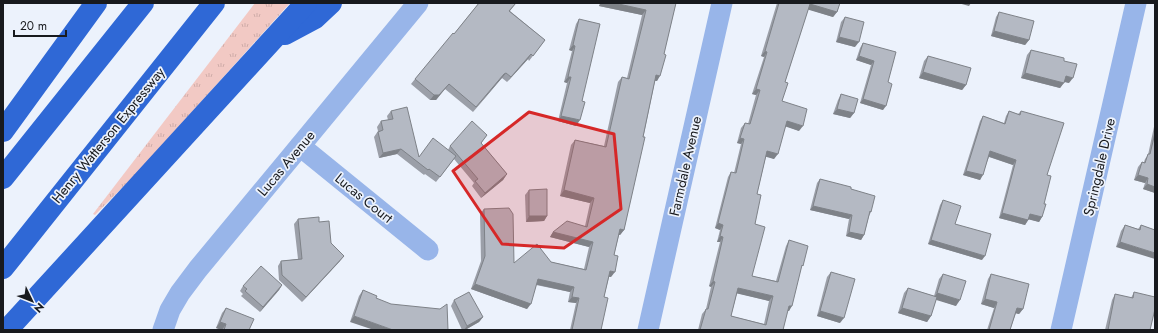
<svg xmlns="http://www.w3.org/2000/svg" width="1158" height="333" font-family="Jost,sans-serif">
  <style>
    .grass { fill: url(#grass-tufts) }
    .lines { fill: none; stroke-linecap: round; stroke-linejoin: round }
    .street { stroke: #98b5e9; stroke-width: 21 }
    .highway { stroke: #2f68d6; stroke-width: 22 }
    .wall { fill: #9b9fa8; fill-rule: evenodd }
    .shaded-wall { fill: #7e8288 }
    .building { fill: #b4b9c3; stroke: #7e8288; fill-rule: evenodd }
    .marked { fill: #d62828; fill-opacity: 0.2; stroke: #d62828; stroke-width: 3; stroke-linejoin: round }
    .labels { text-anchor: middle; stroke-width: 3.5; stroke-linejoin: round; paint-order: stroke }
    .street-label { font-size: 14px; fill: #181a1e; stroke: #ecf2fc }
  </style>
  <defs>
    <pattern id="grass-tufts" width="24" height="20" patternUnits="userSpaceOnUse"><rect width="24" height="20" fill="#f2c9c4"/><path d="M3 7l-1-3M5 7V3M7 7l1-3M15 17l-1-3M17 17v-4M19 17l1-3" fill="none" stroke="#cfaca8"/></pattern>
  </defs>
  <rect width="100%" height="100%" fill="#ecf2fc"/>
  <path class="grass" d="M 255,3 L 290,3 L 137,173 L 95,215 L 93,214 Z"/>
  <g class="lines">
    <g class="street">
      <path d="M 300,146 L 428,250"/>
      <path d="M 163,330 L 170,310 L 180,293 L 198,269 L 300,146 L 418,3"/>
      <path d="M 648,330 L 722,3"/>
      <path d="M 1061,330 L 1136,3"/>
    </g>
    <g class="highway">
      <path d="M 285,34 L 315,18 L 331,3"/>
      <path d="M 3,131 L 96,3"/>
      <path d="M 3,178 L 143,3"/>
      <path d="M 3,268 L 214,3"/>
      <path d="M 7,330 L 306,3"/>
    </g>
  </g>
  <g class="wall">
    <path d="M 479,3 L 516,3 L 510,11 L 545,40 L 529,61 L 528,59 L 507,82 L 502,78 L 501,79 L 473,112 L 445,89 L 436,100 L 430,100 L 411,84 L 415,79 L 454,34 Z"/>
    <path d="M 600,3 L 676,3 L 657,81 L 655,81 L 624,230 L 620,235 L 619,235 L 614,255 L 611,277 L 609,277 L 604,297 L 601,330 L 570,330 L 576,303 L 568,302 L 570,292 L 536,285 L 527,309 L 471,289 L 481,261 L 480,214 L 484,209 L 514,263 L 551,262 L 584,269 L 589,247 L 550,237 L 553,232 L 585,226 L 590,203 L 560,196 L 571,145 L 575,140 L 604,146 L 618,82 L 622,77 L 627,78 L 642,15 L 599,6 Z"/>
    <path d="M 777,3 L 840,3 L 837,12 L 833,17 L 808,9 L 785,82 L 782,101 L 799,131 L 786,126 L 774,159 L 766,156 L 757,194 L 755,224 L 752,276 L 776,281 L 786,246 L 789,240 L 801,269 L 789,311 L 787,311 L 783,330 L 698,330 L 702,314 L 706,309 L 711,287 L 709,286 L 720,242 L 717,242 L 720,230 L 715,228 L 728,177 L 731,172 L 734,173 L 741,144 L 737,143 L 741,128 L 745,123 L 748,124 L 756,95 L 752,94 L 764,57 L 761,56 ZM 737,293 L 769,301 L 764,324 L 731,316 Z"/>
    <path d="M 999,12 L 1029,40 L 1025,45 L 991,36 L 996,17 Z"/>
    <path d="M 845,17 L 855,47 L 836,42 L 841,22 Z"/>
    <path d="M 579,19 L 576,126 L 558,121 L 567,83 L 564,82 L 572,51 L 569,50 L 576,24 Z"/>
    <path d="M 863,43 L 888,82 L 883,110 L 860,103 L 871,65 L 856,60 L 860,48 Z"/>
    <path d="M 1031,50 L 1064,61 L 1069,83 L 1064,82 L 1060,88 L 1021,78 L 1027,55 Z"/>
    <path d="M 928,56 L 966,85 L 962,90 L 919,78 L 924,61 Z"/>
    <path d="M 841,94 L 854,113 L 850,118 L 833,114 L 838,100 Z"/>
    <path d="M 391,111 L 419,157 L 448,150 L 450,146 L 487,135 L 481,143 L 507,174 L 503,180 L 481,198 L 472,186 L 474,183 L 454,159 L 436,182 L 425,174 L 424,175 L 397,154 L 379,158 L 374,137 L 378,131 L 377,127 L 381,121 L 388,120 L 387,116 Z"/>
    <path d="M 1009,111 L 1018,114 L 1021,111 L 1047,175 L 1042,217 L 1039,222 L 1029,219 L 1025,225 L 999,218 L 1013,165 L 989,157 L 980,180 L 963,175 L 980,121 L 983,116 L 1004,123 L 1006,116 Z"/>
    <path d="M 1155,122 L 1155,193 L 1143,189 L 1145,183 L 1134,180 L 1138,167 L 1142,162 L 1144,162 L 1145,159 L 1148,155 Z"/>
    <path d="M 820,179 L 851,189 L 871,212 L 869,216 L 864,235 L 861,240 L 846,236 L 849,219 L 810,210 L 817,183 Z"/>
    <path d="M 529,190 L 547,216 L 544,221 L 526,222 L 525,195 Z"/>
    <path d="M 943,200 L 955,224 L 982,260 L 928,244 L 940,205 Z"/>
    <path d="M 298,219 L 319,222 L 331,243 L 340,261 L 302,302 L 279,280 L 278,266 L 281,261 L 298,259 L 294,224 Z"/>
    <path d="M 1125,225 L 1138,229 L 1141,225 L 1155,230 L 1116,247 L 1121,231 Z"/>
    <path d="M 831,272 L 840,323 L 817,316 L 827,277 Z"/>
    <path d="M 943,274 L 956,306 L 936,299 L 931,316 L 927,322 L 898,313 L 904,293 L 908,288 L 934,296 L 939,279 Z"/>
    <path d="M 991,274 L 1023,309 L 1019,314 L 1016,313 L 1010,330 L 987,330 L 994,308 L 981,304 L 988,279 Z"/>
    <path d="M 282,285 L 279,290 L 260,312 L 241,296 L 243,294 L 240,291 L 243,286 Z"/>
    <path d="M 363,290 L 376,298 L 350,322 L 359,296 Z"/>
    <path d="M 1134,292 L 1150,330 L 1105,330 L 1112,300 L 1115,294 L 1131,298 Z"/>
    <path d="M 454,300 L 483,317 L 479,322 L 465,330 L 462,330 L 451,306 Z"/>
    <path d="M 226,308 L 249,330 L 222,330 L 216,328 L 222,313 Z"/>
  </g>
  <g class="shaded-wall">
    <path d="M 601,3 L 614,3 L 646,10 L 642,15 L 599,6 Z"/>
    <path d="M 958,3 L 971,3 L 969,6 Z"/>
    <path d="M 810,4 L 837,12 L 833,17 L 806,9 Z"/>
    <path d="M 994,31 L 1029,40 L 1025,45 L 991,36 Z"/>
    <path d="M 839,37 L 859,42 L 855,47 L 836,42 Z"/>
    <path d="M 573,45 L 575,46 L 572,51 L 569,50 Z"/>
    <path d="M 765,51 L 767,52 L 764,57 L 761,56 Z"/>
    <path d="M 531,54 L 528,59 L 507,82 L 511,77 Z"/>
    <path d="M 859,56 L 874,61 L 871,65 L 856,60 Z"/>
    <path d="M 923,72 L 966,85 L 962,90 L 919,78 Z"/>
    <path d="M 506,73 L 502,78 L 501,79 L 473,112 L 504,74 Z"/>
    <path d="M 1025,73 L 1064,83 L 1060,88 L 1021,78 Z"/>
    <path d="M 656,75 L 660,76 L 657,81 L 652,80 Z"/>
    <path d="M 1066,76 L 1073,78 L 1069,83 L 1062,81 Z"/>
    <path d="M 568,77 L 571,77 L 567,83 L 564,82 Z"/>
    <path d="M 449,84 L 436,100 L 430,100 L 434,95 Z"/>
    <path d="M 756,89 L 760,90 L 756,95 L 752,94 Z"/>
    <path d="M 863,99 L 886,106 L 883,110 L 860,103 Z"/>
    <path d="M 837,109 L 854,113 L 850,118 L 833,114 Z"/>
    <path d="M 561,116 L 580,120 L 576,126 L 558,121 Z"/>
    <path d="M 787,121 L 803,126 L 799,131 L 784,126 Z"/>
    <path d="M 740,138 L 744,139 L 741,144 L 737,143 Z"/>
    <path d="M 401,149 L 397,154 L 379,158 L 383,153 Z"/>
    <path d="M 767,151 L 778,154 L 774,159 L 763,156 Z"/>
    <path d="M 990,151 L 1016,160 L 1013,165 L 987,156 Z"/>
    <path d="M 966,171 L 983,175 L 980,180 L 963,175 Z"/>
    <path d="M 507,174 L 503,180 L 481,198 L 485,193 Z"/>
    <path d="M 1138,175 L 1148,178 L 1145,183 L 1134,180 Z"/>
    <path d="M 1147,184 L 1155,187 L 1155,193 L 1143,189 Z"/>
    <path d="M 564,190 L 594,198 L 590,203 L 560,196 Z"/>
    <path d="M 813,206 L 852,215 L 849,219 L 810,210 Z"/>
    <path d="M 1002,213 L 1028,220 L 1025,225 L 999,218 Z"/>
    <path d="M 1030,214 L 1042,217 L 1039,222 L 1027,219 Z"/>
    <path d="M 529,216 L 547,216 L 544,221 L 526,222 Z"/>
    <path d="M 718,223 L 723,225 L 720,230 L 715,228 Z"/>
    <path d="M 620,229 L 624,230 L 620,235 L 616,234 Z"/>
    <path d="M 553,232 L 593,242 L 589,247 L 550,237 Z"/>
    <path d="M 849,232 L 864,235 L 861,240 L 846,236 Z"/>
    <path d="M 720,236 L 723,237 L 720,242 L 717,242 Z"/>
    <path d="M 931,240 L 985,256 L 982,260 L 928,244 Z"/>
    <path d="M 1120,242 L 1155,253 L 1155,259 L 1116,247 Z"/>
    <path d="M 344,256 L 340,261 L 302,302 L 306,297 Z"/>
    <path d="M 610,271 L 615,272 L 611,277 L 607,276 Z"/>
    <path d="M 538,279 L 574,287 L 570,292 L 534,284 Z"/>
    <path d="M 713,281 L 715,282 L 711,287 L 709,286 Z"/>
    <path d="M 475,284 L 531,304 L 527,309 L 471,289 Z"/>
    <path d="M 282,285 L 279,290 L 260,312 L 263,307 Z"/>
    <path d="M 738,288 L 773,296 L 769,301 L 735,293 Z"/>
    <path d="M 937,293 L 960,300 L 956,306 L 933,299 Z"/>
    <path d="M 572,297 L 579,298 L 576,303 L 568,302 Z"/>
    <path d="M 985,299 L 997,302 L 994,308 L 981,304 Z"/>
    <path d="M 789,306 L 792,306 L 789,311 L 785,311 Z"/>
    <path d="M 902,308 L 931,316 L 927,322 L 898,313 Z"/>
    <path d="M 1017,308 L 1023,309 L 1019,314 L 1014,313 Z"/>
    <path d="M 820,311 L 844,318 L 840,323 L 817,316 Z"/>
    <path d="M 354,316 L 393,330 L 374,330 L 350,322 Z"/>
    <path d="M 483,317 L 479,322 L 465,330 L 464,330 L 467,326 Z"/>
    <path d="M 220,322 L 226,324 L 222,330 L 216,328 Z"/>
  </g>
  <g class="building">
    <path d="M 479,3 L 516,3 L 509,11 L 545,40 L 533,56 L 531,54 L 511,77 L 506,73 L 504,74 L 476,107 L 449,84 L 439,95 L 434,95 L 415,79 L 453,33 L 454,34 Z"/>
    <path d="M 614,3 L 676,3 L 664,54 L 666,55 L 660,76 L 656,75 L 643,137 L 645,137 L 624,230 L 620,229 L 614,255 L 618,256 L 615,272 L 610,271 L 604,297 L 608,298 L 601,330 L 572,330 L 579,298 L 572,297 L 574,287 L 538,279 L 531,304 L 475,284 L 485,256 L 484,209 L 509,208 L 513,214 L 514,263 L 537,244 L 551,262 L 586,270 L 593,242 L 553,232 L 567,221 L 587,227 L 594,198 L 564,190 L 575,140 L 606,147 L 622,77 L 629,79 L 646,10 Z"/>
    <path d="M 779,3 L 840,3 L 837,12 L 810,4 L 785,82 L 788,83 L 782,101 L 807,109 L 803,126 L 787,121 L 778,154 L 767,151 L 757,194 L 761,195 L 755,224 L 765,227 L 752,276 L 778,282 L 789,240 L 808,246 L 803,266 L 802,265 L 792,306 L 789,306 L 783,330 L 700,330 L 706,309 L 708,309 L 715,282 L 713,281 L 723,237 L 720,236 L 723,225 L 718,223 L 731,172 L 736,173 L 744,139 L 740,138 L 745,123 L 750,124 L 760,90 L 756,89 L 767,52 L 765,51 ZM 738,288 L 773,296 L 766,325 L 731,316 Z"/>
    <path d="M 999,12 L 1034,21 L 1029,40 L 994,31 Z"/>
    <path d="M 845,17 L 864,22 L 859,42 L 839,37 Z"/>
    <path d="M 579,19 L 600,24 L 582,101 L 585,102 L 580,120 L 561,116 L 571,77 L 568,77 L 575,46 L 573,45 Z"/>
    <path d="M 863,43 L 896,52 L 888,82 L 892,84 L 886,106 L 863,99 L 874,61 L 859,56 Z"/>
    <path d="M 1031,50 L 1064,58 L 1064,61 L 1077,64 L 1073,78 L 1066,76 L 1064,83 L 1025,73 Z"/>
    <path d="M 928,56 L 971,68 L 966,85 L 923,72 Z"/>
    <path d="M 841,94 L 858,99 L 854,113 L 837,109 Z"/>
    <path d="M 407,107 L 419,157 L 433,138 L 456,156 L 440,177 L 429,169 L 428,170 L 401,149 L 383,153 L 378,132 L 383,130 L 381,121 L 393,119 L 391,111 Z"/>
    <path d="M 1009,111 L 1020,115 L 1021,111 L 1064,123 L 1047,175 L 1051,176 L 1044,204 L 1046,204 L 1042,217 L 1030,214 L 1028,220 L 1002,213 L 1016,160 L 990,151 L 983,175 L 966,171 L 983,116 L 1005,124 Z"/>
    <path d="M 472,121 L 487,135 L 481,143 L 507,174 L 485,193 L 475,181 L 478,179 L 450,146 Z"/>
    <path d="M 1155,133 L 1155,187 L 1147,184 L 1148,178 L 1138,175 L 1142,162 L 1145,163 L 1148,154 L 1150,154 Z"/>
    <path d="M 820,179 L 851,187 L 851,189 L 875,196 L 871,212 L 870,211 L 864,235 L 849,232 L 852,215 L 813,206 Z"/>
    <path d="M 547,189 L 547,216 L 529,216 L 529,190 Z"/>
    <path d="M 943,200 L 961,206 L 955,224 L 991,234 L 985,256 L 931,240 Z"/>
    <path d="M 319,217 L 319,222 L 329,221 L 331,243 L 344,256 L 306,297 L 282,275 L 281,261 L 302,259 L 298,219 Z"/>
    <path d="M 1125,225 L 1140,230 L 1141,225 L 1155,230 L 1155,253 L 1120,242 Z"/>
    <path d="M 261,266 L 282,285 L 263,307 L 245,291 L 247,289 L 243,286 Z"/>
    <path d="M 831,272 L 855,279 L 844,318 L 820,311 Z"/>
    <path d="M 943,274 L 966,281 L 960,300 L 937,293 Z"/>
    <path d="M 991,274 L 1029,284 L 1023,309 L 1017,308 L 1010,330 L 989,330 L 997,302 L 985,299 Z"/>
    <path d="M 908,288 L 937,297 L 931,316 L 902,308 Z"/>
    <path d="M 363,290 L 377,296 L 376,298 L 391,304 L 440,309 L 447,304 L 448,330 L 393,330 L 354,316 Z"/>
    <path d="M 469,292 L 483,317 L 467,326 L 454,300 Z"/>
    <path d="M 1134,292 L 1155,297 L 1155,309 L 1150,330 L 1108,330 L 1115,294 L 1133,298 Z"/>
    <path d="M 226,308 L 254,319 L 249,330 L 224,330 L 226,324 L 220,322 Z"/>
  </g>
  <path class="marked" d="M 529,112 L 614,134 L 621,209 L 564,248 L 502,244 L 453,171 Z"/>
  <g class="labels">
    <g class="street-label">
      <text transform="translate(108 135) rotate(-51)" y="5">Henry Watterson Expressway</text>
      <text transform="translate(286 163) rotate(-50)" y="5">Lucas Avenue</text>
      <text transform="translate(685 166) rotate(-77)" y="5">Farmdale Avenue</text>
      <text transform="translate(1099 167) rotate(-77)" y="5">Springdale Drive</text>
      <text transform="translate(364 198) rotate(39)" y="5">Lucas Court</text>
    </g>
  </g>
  <rect width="1158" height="333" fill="none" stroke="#181a1e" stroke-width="8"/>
  <g transform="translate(32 301) rotate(133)" stroke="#ecf2fc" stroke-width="3" paint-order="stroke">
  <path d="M0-3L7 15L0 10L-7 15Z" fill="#181a1e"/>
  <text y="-6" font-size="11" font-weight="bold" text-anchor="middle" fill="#181a1e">N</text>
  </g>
  <path d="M14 30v6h52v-6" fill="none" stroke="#181a1e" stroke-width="2"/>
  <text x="20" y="30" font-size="12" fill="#181a1e" stroke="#ecf2fc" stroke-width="3" paint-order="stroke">20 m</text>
</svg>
